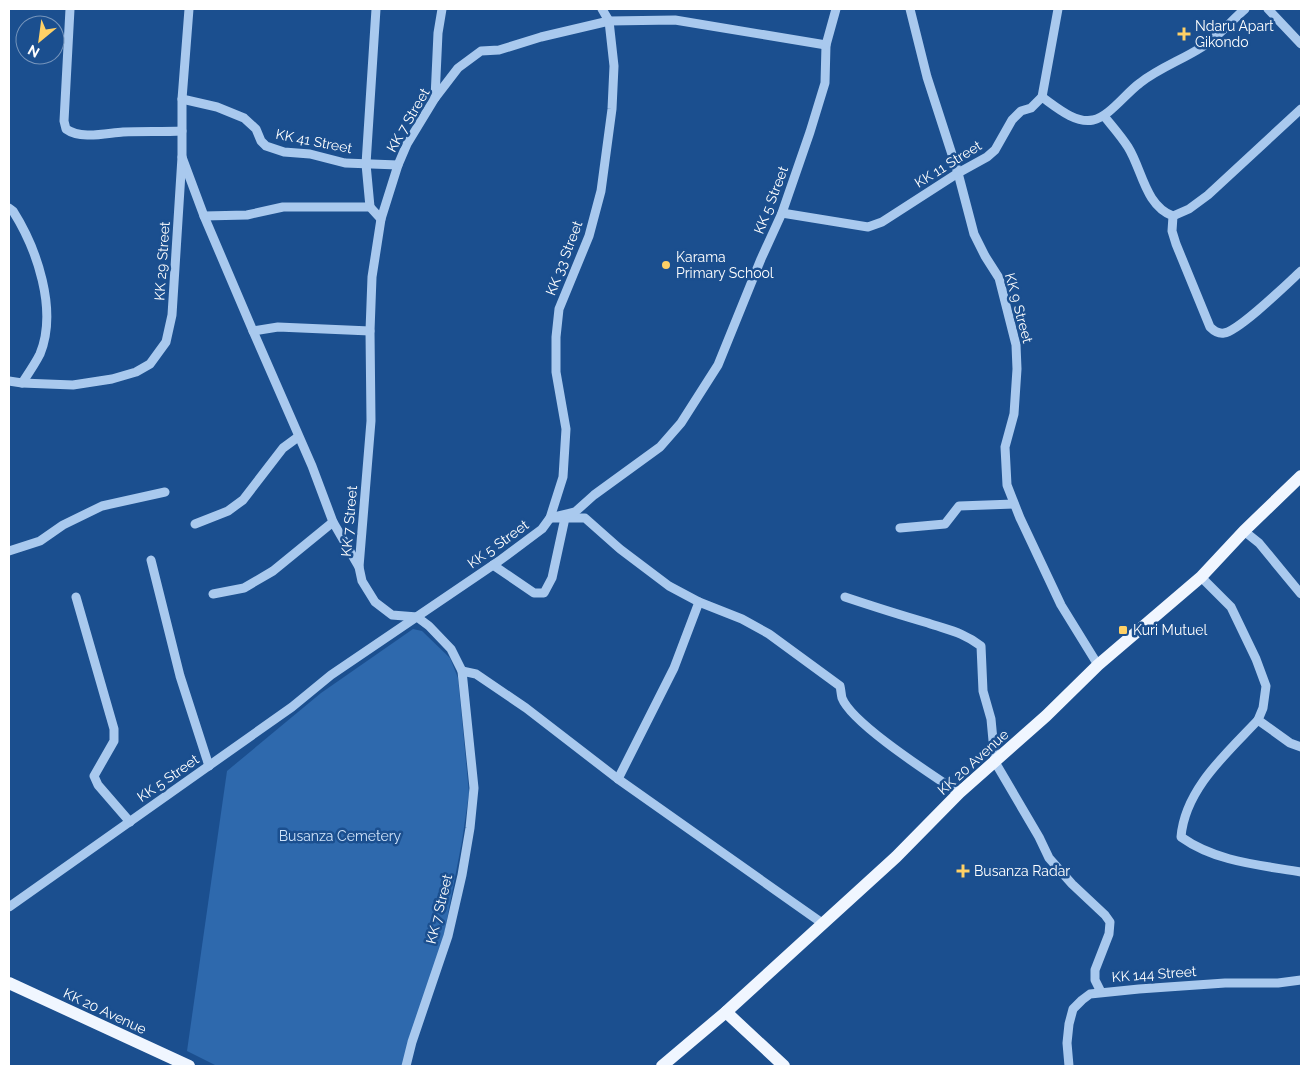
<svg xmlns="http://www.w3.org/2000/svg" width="1310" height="1075" font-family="Raleway,sans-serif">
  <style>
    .green { fill: #2e69ad }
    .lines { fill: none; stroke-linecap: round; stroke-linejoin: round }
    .minor { stroke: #a9c9ee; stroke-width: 9 }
    .major { stroke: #f0f6ff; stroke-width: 12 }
    .poi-dot { fill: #ffd166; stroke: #1b4f8f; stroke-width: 2 }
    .labels { text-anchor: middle; stroke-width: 5; stroke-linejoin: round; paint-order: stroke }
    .poi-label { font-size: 14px; fill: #fff; stroke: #1b4f8f; text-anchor: start }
    .street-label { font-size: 14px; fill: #fff; stroke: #1b4f8f }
    .park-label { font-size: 14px; fill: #cfe3fa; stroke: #1b4f8f }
  </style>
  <rect width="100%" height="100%" fill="#1b4f8f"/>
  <path class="green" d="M 413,629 L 422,631 L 450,658 L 458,678 L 469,793 L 462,841 L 438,966 L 403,1066 L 217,1066 L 187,1051 L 227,771 L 321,693 Z"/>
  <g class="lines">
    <g class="minor">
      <path d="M 70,9 L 64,121 L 66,129 C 81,140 107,133 123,132 C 143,131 162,132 182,131"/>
      <path d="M 602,9 L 609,21 L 614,66 L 612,109 L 601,191 L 589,236 L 559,309 L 556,337 L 556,372 L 566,429 L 563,477 L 550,518 L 585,518 L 620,549 L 669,586 L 699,602 L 742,619 L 769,634 L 840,686 C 841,690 841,694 842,698 C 852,724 934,776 959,793"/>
      <path d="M 910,9 L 927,77 L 958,173 L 974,234 L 985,256 L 999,278 L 1016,345 L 1017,369 L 1014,414 L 1005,447 L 1007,485 L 1020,518 L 1061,605 L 1098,665"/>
      <path d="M 1268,9 L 1301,44"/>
      <path d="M 1042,97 L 1058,9"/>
      <path d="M 435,98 L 438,33 L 442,9"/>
      <path d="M 182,99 L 217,107 L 244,118 L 256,129 L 261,141 L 266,146 L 284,152 L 310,154 L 345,163 L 398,165"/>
      <path d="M 1104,116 C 1112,126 1121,136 1128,147 C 1142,169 1145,206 1173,216 L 1172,231 L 1176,244 L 1210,327 C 1214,331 1218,334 1224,333 C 1239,331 1288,283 1301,271"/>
      <path d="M 182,157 L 204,216 L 253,331 L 312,466 L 333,522 L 359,567 L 362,581 L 375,602 L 392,615 L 417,617 L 429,626 L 451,649 L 462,671 L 474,788 L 470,828 L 462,875 L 448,936 L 412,1042 L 406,1066"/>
      <path d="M 370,207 L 366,164 L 376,9"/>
      <path d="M 9,208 L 13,211 C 37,249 58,310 40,354 C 35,364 28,374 22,383"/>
      <path d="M 782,213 L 868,227 L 882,222 L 958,173 L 987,157 L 995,150 L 1012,120 L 1021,111 L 1031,108 L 1042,97 C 1055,106 1075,124 1093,120 C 1109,117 1126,93 1140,83 C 1159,68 1182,60 1202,47 C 1218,37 1231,21 1245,9"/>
      <path d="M 204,216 L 247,215 L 283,207 L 370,207 L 381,219"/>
      <path d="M 1173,216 L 1189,209 L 1208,195 L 1301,109"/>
      <path d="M 253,331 L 278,327 L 370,331"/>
      <path d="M 9,381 L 22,383 L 73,385 L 112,379 L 136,372 L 150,364 L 166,342 L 172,315 L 182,157 L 182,99 L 189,9"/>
      <path d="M 195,524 L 228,511 L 243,500 L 283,448 L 298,437"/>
      <path d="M 900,528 L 945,524 L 959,506 L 1014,504"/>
      <path d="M 1244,531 L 1259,543 L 1301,594"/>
      <path d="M 9,551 L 40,541 L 63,525 L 102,506 L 165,492"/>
      <path d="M 151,560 L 180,676 L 209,766"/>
      <path d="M 493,565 L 534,593 L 544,593 L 552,578 L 565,518"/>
      <path d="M 359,567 L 371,421 L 370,331 L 372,277 L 381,219 L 398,165 L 407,144 L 435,98 L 458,68 L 481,51 L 499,50 L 541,37 L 609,21 L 675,20 L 826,45"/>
      <path d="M 1201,577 L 1231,607 L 1256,659 L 1266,686 L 1263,708 L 1258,720 L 1290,743 L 1301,747"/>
      <path d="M 213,594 L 244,588 L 273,571 L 333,522"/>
      <path d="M 76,597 L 114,729 L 114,741 L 94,776 L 98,785 L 130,822"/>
      <path d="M 845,597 C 872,606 900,615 928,623 C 948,630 963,632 981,646 L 983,691 L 991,719 L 995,762 L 1039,837 L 1049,858 L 1072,884 L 1105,915 L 1110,922 L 1109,934 L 1095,970 L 1095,980 L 1101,992"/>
      <path d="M 462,671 L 476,674 L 526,708 L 618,779 L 822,923"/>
      <path d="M 1258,720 C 1227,753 1185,789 1181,837 C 1216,862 1260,865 1301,872"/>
      <path d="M 618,779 L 674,668 L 699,602"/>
      <path d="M 9,907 L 292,707 L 331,675 L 499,561 L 542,529 L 550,518 L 575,512 L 594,495 L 660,447 L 681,423 L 718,365 L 761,259 L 782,213 L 810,132 L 825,83 L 826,45 L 836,9"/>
      <path d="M 1069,1066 L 1067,1043 L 1069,1024 L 1073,1009 L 1082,1000 L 1090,994 L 1139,989 L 1225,983 L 1278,983 L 1301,980"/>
    </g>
    <g class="major">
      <path d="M 9,983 L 189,1066"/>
      <path d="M 726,1012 L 784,1066"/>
      <path d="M 662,1066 L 726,1012 L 896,857 L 959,793 L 1046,716 L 1098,665 L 1201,577 L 1244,531 L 1301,476"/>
    </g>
  </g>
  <g class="poi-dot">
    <path d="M1181.5 26.5h5v5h5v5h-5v5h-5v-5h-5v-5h5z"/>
    <circle cx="666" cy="265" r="5"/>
    <rect x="1118" y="625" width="10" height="10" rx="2.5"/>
    <path d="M960.5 863.5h5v5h5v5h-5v5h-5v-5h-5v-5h5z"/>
  </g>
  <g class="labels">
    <g class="poi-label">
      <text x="1195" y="31">Ndaru Apart<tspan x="1195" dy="16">Gikondo</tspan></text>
      <text x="676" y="262">Karama<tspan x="676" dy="16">Primary School</tspan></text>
      <text x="1133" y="635">Kuri Mutuel</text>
      <text x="974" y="876">Busanza Radar</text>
    </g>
    <g class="street-label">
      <text transform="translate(408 120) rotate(-60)" y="5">KK 7 Street</text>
      <text transform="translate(314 141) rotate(11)" y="5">KK 41 Street</text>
      <text transform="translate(948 164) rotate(-32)" y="5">KK 11 Street</text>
      <text transform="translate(771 200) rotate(-69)" y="5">KK 5 Street</text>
      <text transform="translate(564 258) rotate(-69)" y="5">KK 33 Street</text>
      <text transform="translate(162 261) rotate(-86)" y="5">KK 29 Street</text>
      <text transform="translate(1019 308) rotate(75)" y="5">KK 9 Street</text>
      <text transform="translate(349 521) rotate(-85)" y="5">KK 7 Street</text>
      <text transform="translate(498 544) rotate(-36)" y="5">KK 5 Street</text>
      <text transform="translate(973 762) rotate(-42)" y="5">KK 20 Avenue</text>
      <text transform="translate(168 778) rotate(-35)" y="5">KK 5 Street</text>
      <text transform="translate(439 909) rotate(-76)" y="5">KK 7 Street</text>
      <text transform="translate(1154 974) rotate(-4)" y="5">KK 144 Street</text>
      <text transform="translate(105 1011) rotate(25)" y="5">KK 20 Avenue</text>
    </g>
    <g class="park-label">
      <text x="340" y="841">Busanza Cemetery</text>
    </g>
  </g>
  <rect width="1310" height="1075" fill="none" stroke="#ffffff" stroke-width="20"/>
  <g transform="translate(40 40) rotate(209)"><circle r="24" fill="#1b4f8f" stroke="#7695bc"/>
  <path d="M0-4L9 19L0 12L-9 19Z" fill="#ffd166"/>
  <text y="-8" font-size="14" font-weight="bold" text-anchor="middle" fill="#ffffff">N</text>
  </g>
</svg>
